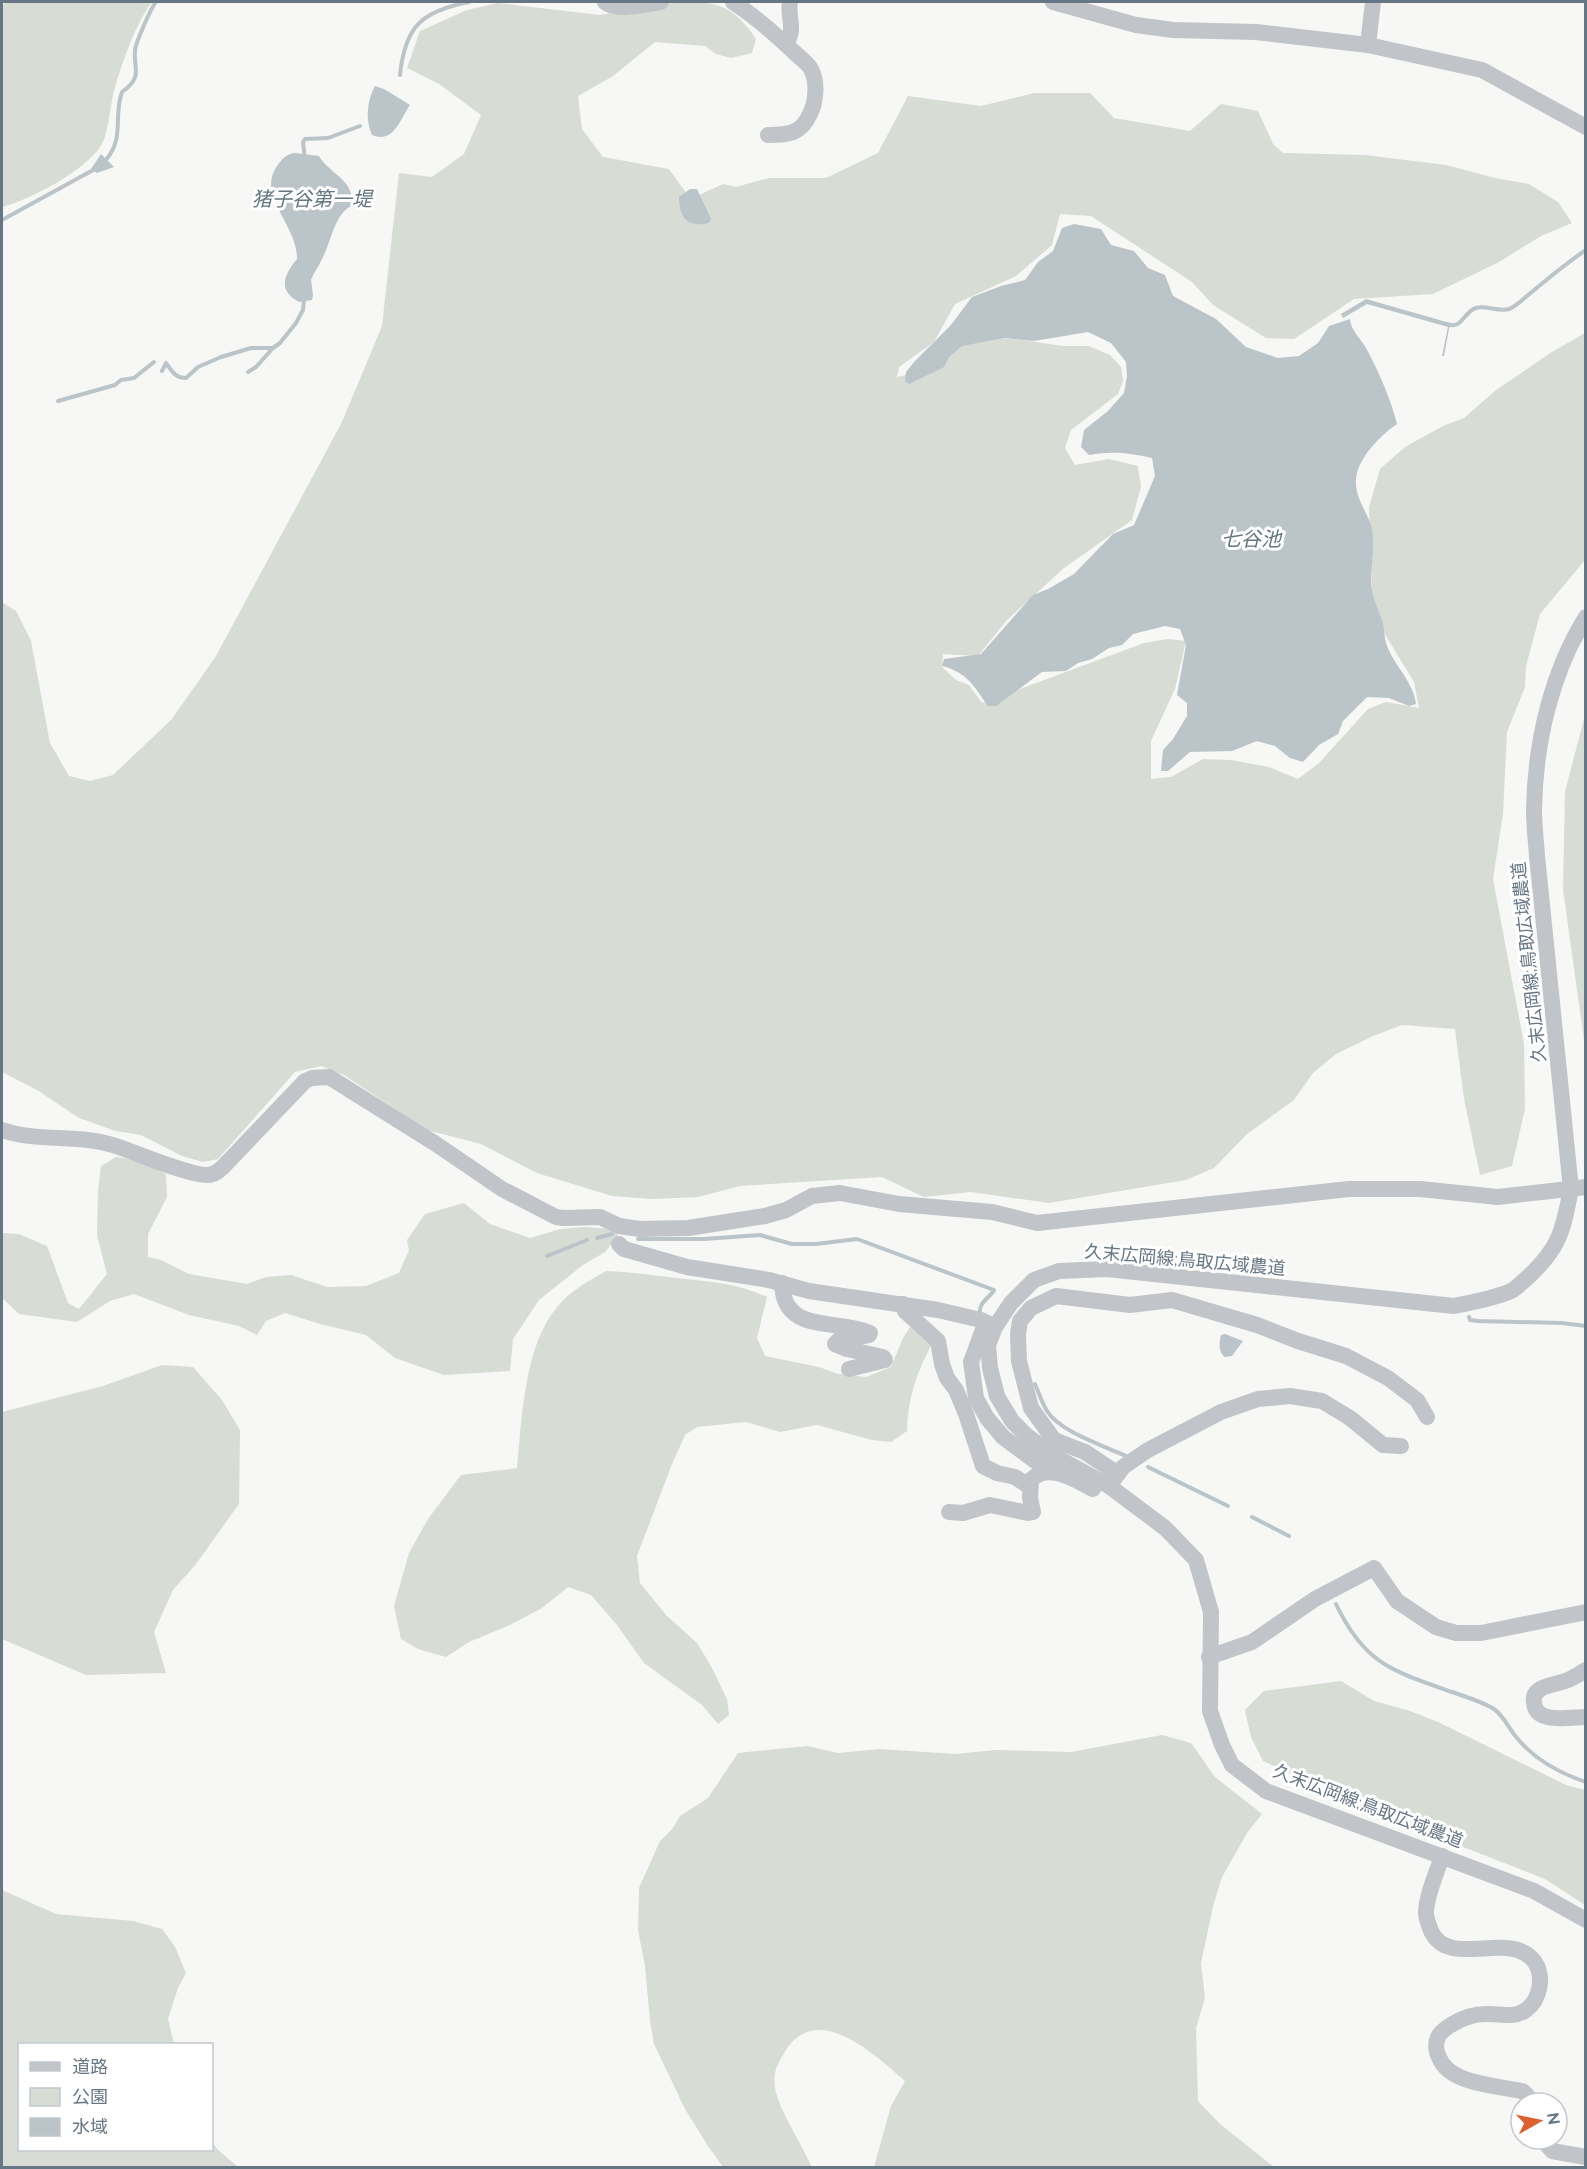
<svg xmlns="http://www.w3.org/2000/svg" width="1587" height="2169" font-family="Raleway,'Noto Sans JP',sans-serif">
  <style>
    .green { fill: #d7dcd4 }
    .water { fill: #bac4c9 }
    .lines { fill: none; stroke-linecap: round; stroke-linejoin: round }
    .stream { stroke: #bac4c9; stroke-width: 4 }
    .minor { stroke: #c1c4c8; stroke-width: 16 }
    .labels { text-anchor: middle; stroke-width: 6; stroke-linejoin: round; paint-order: stroke }
    .street-label { font-size: 18px; fill: #677685; stroke: #fff }
    .water-label { font-size: 20px; font-style: italic; fill: #637780; stroke: #fff }
  </style>
  <rect width="100%" height="100%" fill="#f7f7f5"/>
  <g class="green">
    <path d="M 6,2 L 152,2 C 136,22 120,68 113,95 C 110,109 108,133 102,144 C 87,170 30,200 2,207 L 2,6 Z"/>
    <path d="M 677,2 C 716,1 733,5 756,39 L 752,53 L 731,58 L 716,54 L 705,46 L 655,42 L 613,76 L 578,96 L 582,129 L 603,157 L 669,169 L 687,194 L 699,195 L 723,184 L 736,187 L 769,178 L 826,178 L 878,153 L 908,96 L 981,106 L 1034,93 L 1090,93 L 1114,118 L 1190,131 L 1221,104 L 1258,111 L 1273,144 L 1283,153 L 1365,155 L 1446,165 L 1495,178 L 1529,184 L 1558,202 L 1572,223 L 1541,236 L 1499,262 L 1433,294 L 1354,299 L 1294,339 L 1266,338 L 1213,305 L 1192,282 L 1091,216 L 1060,214 L 1052,245 L 1016,276 L 955,304 L 934,342 L 899,367 L 897,377 L 920,372 L 942,349 L 979,336 L 1022,340 L 1063,346 L 1089,346 L 1110,355 L 1121,367 L 1123,381 L 1118,394 L 1071,430 L 1065,448 L 1075,465 L 1109,459 L 1138,466 L 1141,487 L 1132,520 L 1064,568 L 1006,621 L 978,656 L 943,654 L 942,667 L 956,680 L 969,685 L 982,703 L 1144,643 L 1168,639 L 1186,641 L 1175,689 L 1151,741 L 1151,779 L 1171,777 L 1203,759 L 1231,760 L 1269,767 L 1298,779 L 1319,763 L 1368,709 L 1386,702 L 1419,708 L 1414,682 L 1386,636 L 1372,598 L 1369,507 L 1380,469 L 1405,447 L 1443,426 L 1464,418 L 1496,390 L 1552,352 L 1585,333 L 1585,560 L 1540,614 L 1526,666 L 1525,687 L 1507,732 L 1503,814 L 1493,879 L 1524,1044 L 1525,1109 L 1512,1166 L 1480,1175 L 1464,1099 L 1455,1029 L 1402,1025 L 1373,1036 L 1336,1054 L 1313,1073 L 1294,1100 L 1247,1134 L 1214,1168 L 1186,1180 L 1049,1203 L 971,1192 L 924,1197 L 882,1177 L 740,1186 L 698,1197 L 653,1199 L 612,1196 L 537,1173 L 481,1144 L 427,1130 L 344,1075 L 321,1066 L 295,1072 L 218,1159 L 203,1162 L 182,1156 L 141,1135 L 116,1131 L 79,1118 L 37,1090 L 2,1072 L 2,602 L 16,611 L 31,641 L 50,743 L 69,776 L 90,781 L 113,775 L 172,719 L 216,656 L 342,422 L 382,326 L 399,173 L 432,177 L 464,154 L 481,115 L 439,84 L 407,68 L 420,31 L 467,10 L 498,3 L 600,15 Z"/>
    <path d="M 1585,715 L 1586,715 L 1585,1047 L 1563,889 L 1565,792 Z"/>
    <path d="M 116,1157 L 140,1160 L 166,1174 L 167,1197 L 148,1234 L 148,1257 L 161,1260 L 189,1274 L 247,1284 L 266,1277 L 291,1275 L 327,1287 L 366,1286 L 399,1273 L 409,1250 L 407,1240 L 425,1214 L 464,1203 L 490,1224 L 530,1238 L 560,1229 L 585,1227 L 613,1229 L 618,1235 L 605,1252 L 583,1265 L 539,1300 L 513,1339 L 510,1371 L 444,1375 L 395,1358 L 366,1335 L 320,1324 L 285,1313 L 266,1321 L 257,1335 L 239,1326 L 189,1315 L 134,1294 L 110,1301 L 77,1322 L 19,1314 L 2,1298 L 2,1233 L 19,1234 L 47,1246 L 68,1303 L 79,1309 L 107,1274 L 97,1235 L 98,1191 L 101,1166 Z"/>
    <path d="M 606,1271 C 633,1272 659,1276 685,1279 C 715,1282 739,1284 767,1297 L 757,1338 L 765,1356 L 819,1367 L 838,1374 L 866,1377 L 891,1367 L 903,1338 L 910,1327 L 919,1330 L 932,1344 C 917,1371 907,1401 907,1431 L 891,1442 L 872,1440 L 817,1425 L 780,1432 L 746,1422 L 697,1427 L 685,1435 L 672,1464 L 637,1556 L 640,1583 L 666,1615 L 697,1643 L 711,1666 L 727,1699 L 729,1715 L 718,1724 L 702,1705 L 644,1663 L 617,1625 L 591,1595 L 568,1587 L 542,1608 L 510,1625 L 469,1642 L 446,1657 L 418,1649 L 401,1639 L 394,1606 L 409,1553 L 428,1519 L 461,1475 L 517,1468 C 522,1418 524,1345 558,1306 C 570,1291 590,1280 606,1271 Z"/>
    <path d="M 162,1365 L 193,1367 L 222,1400 L 240,1430 L 239,1504 L 196,1564 L 173,1590 L 154,1632 L 166,1673 L 86,1675 L 2,1639 L 2,1412 L 103,1386 Z"/>
    <path d="M 1341,1681 L 1374,1701 L 1410,1711 L 1438,1722 L 1566,1785 L 1585,1790 L 1585,1905 L 1545,1879 L 1453,1843 L 1416,1832 L 1389,1818 L 1361,1810 L 1329,1791 L 1263,1761 L 1251,1737 L 1245,1710 L 1264,1691 Z"/>
    <path d="M 1162,1735 L 1191,1743 L 1215,1777 L 1262,1814 L 1247,1833 L 1222,1877 L 1213,1906 L 1201,1963 L 1205,1998 L 1196,2028 L 1198,2101 L 1220,2124 L 1274,2167 L 874,2167 L 891,2106 L 905,2081 C 876,2056 818,2000 786,2050 C 777,2065 773,2070 775,2088 C 778,2108 803,2147 812,2167 L 723,2167 L 708,2146 L 685,2109 L 654,2044 L 650,2021 L 645,1966 L 638,1930 L 639,1888 L 660,1841 L 673,1828 L 680,1816 L 708,1798 L 738,1753 L 807,1746 L 838,1753 L 880,1749 L 955,1754 L 996,1750 L 1071,1752 Z"/>
    <path d="M 2,1890 L 56,1914 L 133,1921 L 162,1929 L 175,1947 L 186,1973 L 178,1988 L 168,2019 L 174,2044 L 20,2044 L 20,2150 L 212,2150 L 212,2141 L 217,2149 L 238,2167 L 2,2167 Z"/>
  </g>
  <g class="water">
    <path d="M 375,86 L 384,89 L 410,105 C 400,119 394,144 372,135 C 365,120 367,100 375,86 Z"/>
    <path d="M 295,153 L 319,156 C 329,174 357,181 351,206 C 334,215 331,243 322,259 C 319,266 314,272 311,280 L 313,295 L 312,300 L 299,302 C 277,290 284,275 297,259 C 298,225 256,196 277,166 C 282,159 286,154 295,153 Z"/>
    <path d="M 101,154 L 114,167 L 97,173 L 91,169 Z"/>
    <path d="M 690,189 L 697,189 L 711,219 L 709,223 C 688,228 679,218 679,197 Z"/>
    <path d="M 1074,224 L 1101,229 L 1111,245 L 1134,251 L 1148,268 L 1165,275 L 1173,296 L 1216,319 L 1246,347 L 1278,358 L 1299,356 L 1318,343 L 1329,326 L 1350,319 C 1350,329 1361,339 1366,348 C 1379,372 1390,397 1397,424 C 1382,434 1362,454 1357,473 C 1352,493 1365,508 1371,525 C 1376,544 1371,562 1371,580 C 1371,597 1379,609 1383,624 C 1385,630 1384,637 1386,643 C 1393,665 1413,680 1416,704 L 1409,706 L 1389,698 L 1367,697 L 1343,721 L 1338,734 L 1319,745 L 1303,762 L 1290,758 L 1275,746 L 1257,741 L 1232,751 L 1190,752 L 1168,771 L 1161,771 L 1163,750 L 1173,739 L 1187,716 L 1187,703 L 1177,695 L 1186,645 L 1180,629 L 1165,626 L 1133,634 L 1122,645 L 1109,648 L 1092,659 L 1078,663 L 1066,671 L 1042,672 L 996,706 L 988,706 C 973,685 968,673 942,666 L 944,659 L 981,654 L 1033,595 L 1048,589 L 1074,574 L 1113,534 L 1134,525 L 1155,476 L 1152,458 C 1130,453 1112,451 1089,455 L 1081,447 L 1084,430 L 1108,411 L 1124,393 L 1127,376 L 1126,362 L 1111,343 L 1088,332 L 1034,341 L 1004,338 L 962,346 L 949,357 L 944,367 L 909,384 L 905,381 L 906,372 L 914,362 L 951,325 L 972,297 L 1001,286 L 1025,280 L 1038,262 L 1053,251 L 1062,228 Z"/>
    <path d="M 1366,299 L 1450,323 L 1444,356 L 1442,356 L 1448,327 L 1367,304 L 1343,318 L 1341,314 Z"/>
    <path d="M 1225,1334 L 1243,1341 L 1232,1356 L 1225,1357 C 1218,1352 1219,1342 1221,1335 Z"/>
  </g>
  <g class="lines">
    <g class="stream">
      <path d="M 400,75 C 405,25 423,11 469,2"/>
      <path d="M 305,159 L 303,142 L 305,139 L 328,138 L 360,126"/>
      <path d="M 106,160 C 125,137 113,117 122,92 C 144,76 133,69 135,50 C 136,42 151,8 156,2"/>
      <path d="M 2,220 L 95,169"/>
      <path d="M 1446,324 C 1463,330 1463,312 1476,308 C 1486,305 1498,312 1509,309 C 1515,307 1522,300 1527,296 C 1546,280 1565,264 1586,250"/>
      <path d="M 162,371 L 166,363 C 172,371 175,378 186,378 L 198,367 L 221,357 L 251,348 L 273,348 L 280,343 L 296,323 L 303,310 L 304,299"/>
      <path d="M 248,372 L 256,367 L 273,348"/>
      <path d="M 58,401 L 115,385 L 121,380 L 134,378 L 154,362"/>
      <path d="M 597,1238 L 612,1234"/>
      <path d="M 638,1239 L 704,1239 L 760,1235 L 792,1244 L 816,1244 L 857,1239 L 994,1290 C 990,1298 978,1302 980,1314"/>
      <path d="M 547,1256 L 587,1240"/>
      <path d="M 1469,1317 L 1470,1320 L 1478,1321 L 1562,1323 L 1586,1326"/>
      <path d="M 1035,1384 C 1039,1393 1042,1403 1047,1411 C 1059,1431 1104,1446 1126,1456"/>
      <path d="M 1148,1467 L 1228,1506"/>
      <path d="M 1252,1517 L 1289,1536"/>
      <path d="M 1336,1604 C 1365,1665 1393,1671 1452,1692 C 1466,1697 1481,1701 1494,1709 C 1504,1716 1509,1729 1517,1738 C 1535,1760 1559,1773 1586,1782"/>
    </g>
    <g class="minor">
      <path d="M 605,2 C 616,12 646,4 661,2"/>
      <path d="M 733,2 C 756,17 775,34 794,52 C 799,57 808,63 811,69 C 818,82 816,102 810,114 C 801,134 788,135 768,135"/>
      <path d="M 1053,2 L 1136,25 L 1173,30 L 1256,32 L 1368,45 L 1482,70 L 1586,127"/>
      <path d="M 785,43 C 797,32 787,16 790,2"/>
      <path d="M 1368,45 L 1373,2"/>
      <path d="M 1586,617 C 1551,673 1535,744 1534,810 C 1534,826 1536,841 1537,856 L 1571,1189 C 1563,1230 1560,1248 1527,1278 C 1521,1283 1516,1289 1509,1292 C 1491,1299 1473,1302 1454,1306 L 1107,1269 L 1059,1271 L 1034,1280 L 1011,1303 L 995,1327 L 988,1345 L 990,1368 L 997,1396 L 1012,1421 L 1027,1436 L 1056,1457 L 1109,1486 L 1165,1528 L 1196,1560 L 1211,1612 L 1210,1711 L 1222,1745 L 1232,1765 L 1266,1791 L 1534,1891 L 1586,1920"/>
      <path d="M 2,1130 C 40,1143 81,1133 119,1147 C 139,1154 188,1175 207,1175 C 214,1175 219,1171 223,1167 L 305,1081 L 312,1078 L 329,1077 L 436,1144 L 502,1189 L 556,1217 L 564,1218 L 600,1217 L 619,1226 L 640,1229 L 688,1228 L 765,1216 L 786,1210 L 812,1196 L 840,1193 L 899,1204 L 992,1212 L 1037,1223 L 1349,1189 L 1420,1189 L 1498,1197 L 1586,1187"/>
      <path d="M 619,1244 L 624,1249 L 687,1267 L 769,1280 L 809,1291 L 938,1310 L 981,1320 L 995,1327"/>
      <path d="M 782,1283 C 783,1335 837,1318 870,1333 L 869,1335 L 839,1340 L 835,1344 L 847,1349 L 883,1357 L 885,1360 L 849,1369"/>
      <path d="M 903,1304 L 905,1311 L 938,1341 L 942,1364 L 947,1378 L 956,1390 L 966,1414 L 983,1466 L 997,1473 L 1015,1477 L 1030,1487"/>
      <path d="M 985,1324 L 971,1362 L 976,1398 L 987,1418 L 1003,1437 L 1050,1472"/>
      <path d="M 1054,1440 L 1085,1452 L 1118,1474"/>
      <path d="M 1056,1457 L 1054,1440 L 1031,1408 L 1019,1361 L 1018,1334 L 1020,1321 L 1031,1308 L 1056,1296 L 1130,1305 L 1172,1300 L 1257,1325 L 1298,1341 L 1346,1356 L 1388,1378 L 1417,1400 L 1427,1417"/>
      <path d="M 1109,1486 L 1123,1467 L 1148,1450 L 1221,1412 L 1258,1399 L 1290,1396 L 1322,1401 L 1350,1418 L 1383,1445 L 1401,1446"/>
      <path d="M 949,1512 L 963,1513 L 990,1505 L 1028,1513 L 1033,1512 L 1030,1498 L 1031,1480 C 1049,1462 1075,1480 1093,1489"/>
      <path d="M 1209,1657 L 1252,1642 L 1315,1599 L 1374,1568 L 1397,1601 L 1436,1627 L 1456,1633 L 1481,1633 L 1586,1612"/>
      <path d="M 1586,1670 C 1579,1674 1572,1679 1565,1681 C 1557,1684 1545,1685 1539,1690 C 1535,1693 1533,1697 1534,1702 C 1535,1725 1570,1717 1586,1717"/>
      <path d="M 1442,1856 C 1437,1873 1426,1895 1426,1913 C 1426,1919 1429,1925 1431,1931 C 1449,1970 1509,1929 1534,1961 C 1545,1976 1540,2000 1526,2010 C 1514,2019 1499,2013 1486,2014 C 1473,2014 1462,2018 1451,2025 C 1446,2028 1441,2031 1438,2037 C 1434,2046 1437,2055 1442,2063 C 1455,2084 1499,2086 1522,2091 L 1526,2094 L 1532,2103"/>
      <path d="M 1542,2139 L 1552,2151 L 1586,2157"/>
    </g>
  </g>
  <g class="labels">
    <g class="street-label">
      <text transform="translate(1529 962) rotate(-96)" y="6">久末広岡線;鳥取広域農道</text>
      <text transform="translate(1185 1260) rotate(5)" y="6">久末広岡線;鳥取広域農道</text>
      <text transform="translate(1368 1806) rotate(21)" y="6">久末広岡線;鳥取広域農道</text>
    </g>
    <g class="water-label">
      <text x="312" y="206">猪子谷第一堤</text>
      <text x="1251" y="546">七谷池</text>
    </g>
  </g>
  <rect width="1587" height="2169" fill="none" stroke="#677685" stroke-width="6"/>
  <rect x="18" y="2043" width="195" height="108" fill="#ffffff" stroke="#c2c8ce" stroke-width="1.5"/>
  <rect x="30" y="2062" width="30" height="9" fill="#c1c4c8" stroke="#c2c8ce" stroke-width="1.5"/>
  <text x="72" y="2073" font-size="18" fill="#677685">道路</text>
  <rect x="30" y="2088" width="30" height="18" fill="#d7dcd4" stroke="#c2c8ce" stroke-width="1.5"/>
  <text x="72" y="2103" font-size="18" fill="#677685">公園</text>
  <rect x="30" y="2118" width="30" height="18" fill="#bac4c9" stroke="#c2c8ce" stroke-width="1.5"/>
  <text x="72" y="2133" font-size="18" fill="#677685">水域</text>
  <g transform="translate(1539 2121) rotate(81)"><circle r="28" fill="#ffffff" stroke="#c2c8ce" stroke-width="1.5"/>
  <path d="M0-4.5L10 22L0 15L-10 22Z" fill="#dd612f"/>
  <text y="-9" font-size="16" font-weight="bold" text-anchor="middle" fill="#677685">N</text>
  </g>
</svg>
